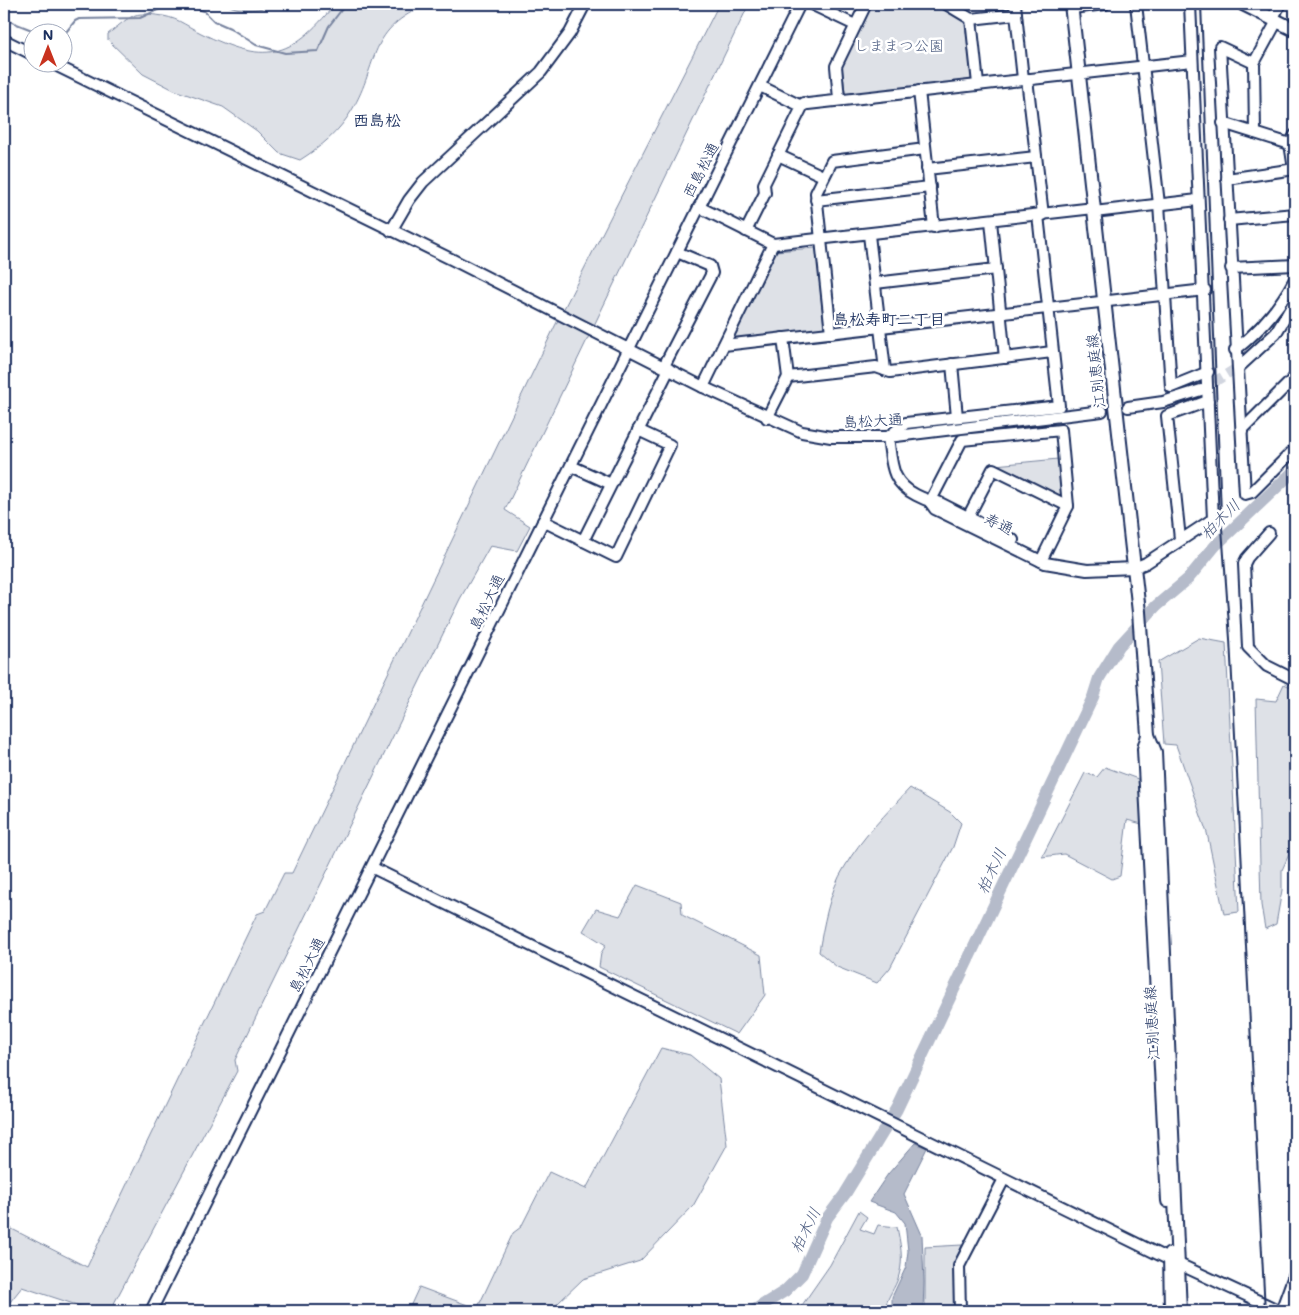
<svg xmlns="http://www.w3.org/2000/svg" width="1299" height="1315" font-family="Mali,'Klee One',sans-serif">
  <style>
    .green { fill: #dee1e7; stroke: #7c88a2 }
    .water { fill: #b5bbca; stroke: #77839f }
    .lines { fill: none; stroke-linecap: round; stroke-linejoin: round }
    .stream { stroke: #77839f; stroke-width: 2 }
    .river { stroke: #b5bbca; stroke-width: 12 }
    .minor-tunnel { stroke: #d1d5df; stroke-width: 10; stroke-dasharray: 10 5; stroke-linecap: butt }
    .minor-casing { stroke: #1b2f5e; stroke-width: 14 }
    .major-casing { stroke: #1b2f5e; stroke-width: 16 }
    .minor { stroke: #fff; stroke-width: 10 }
    .major { stroke: #fff; stroke-width: 12 }
    .rail { stroke: #1b2f5e; stroke-width: 2 }
    .labels { text-anchor: middle; stroke-width: 5; stroke-linejoin: round; paint-order: stroke }
    .park-label { font-size: 15px; fill: #4c5c80; stroke: #fff }
    .street-label { font-size: 15px; fill: #1b2f5e; stroke: #fff }
    .neighbourhood-label { font-size: 16px; font-weight: bold; fill: #1b2f5e; stroke: #fff }
    .water-label { font-size: 16px; font-style: italic; fill: #49597e; stroke: #fff }
  </style>
  <rect width="100%" height="100%" fill="#fff"/>
  <filter id="ink" filterUnits="userSpaceOnUse"><feTurbulence type="fractalNoise" baseFrequency=".02" numOctaves="2"/><feDisplacementMap in="SourceGraphic" scale="10" xChannelSelector="R" yChannelSelector="G"/><feConvolveMatrix kernelMatrix="1 2 1 2 8 2 1 2 1" color-interpolation-filters="sRGB"/></filter>
  <g filter="url(#ink)">
    <g class="green">
      <path d="M 226,4 L 271,4 C 260,12 237,11 226,4 Z"/>
      <path d="M 335,4 L 429,4 C 366,29 380,62 352,110 C 339,132 322,146 300,160 L 279,153 L 257,131 L 223,107 L 174,90 L 143,74 L 108,40 L 108,34 C 116,28 124,20 133,16 C 138,13 149,14 156,15 C 177,17 183,24 201,33 C 264,64 290,60 335,4 Z"/>
      <path d="M 719,4 L 749,4 L 505,510 L 530,526 L 517,551 L 490,546 L 460,599 L 235,1060 L 237,1071 L 110,1311 L 95,1311 L 22,1287 L 6,1307 L 4,1306 L 4,1225 L 87,1267 L 257,914 L 265,911 L 284,873 L 292,873 L 555,326 Z"/>
      <path d="M 872,4 C 900,4 949,0 967,23 L 974,77 L 972,80 L 847,94 L 845,92 L 842,66 Z"/>
      <path d="M 816,248 L 824,327 L 823,329 L 736,340 L 733,336 L 775,251 Z"/>
      <path d="M 1058,459 L 1064,495 L 1059,498 L 995,465 Z"/>
      <path d="M 1199,638 L 1226,643 L 1239,912 L 1224,914 L 1207,833 L 1176,745 L 1164,744 L 1158,662 Z"/>
      <path d="M 1284,684 L 1295,689 L 1295,841 L 1282,870 L 1282,890 L 1276,924 L 1265,929 L 1261,905 L 1256,699 L 1276,701 Z"/>
      <path d="M 1105,767 L 1138,779 L 1142,824 L 1127,820 L 1120,876 L 1112,879 L 1064,854 L 1042,857 L 1085,773 L 1097,777 Z"/>
      <path d="M 910,788 L 950,812 L 961,823 L 953,847 L 890,968 L 877,983 L 837,967 L 819,952 C 823,927 830,890 844,868 C 861,838 887,813 910,788 Z"/>
      <path d="M 637,885 L 681,902 L 682,915 L 761,955 L 765,995 L 737,1034 L 599,967 L 601,953 L 606,945 L 583,931 L 596,909 L 620,916 Z"/>
      <path d="M 661,1048 L 690,1055 L 719,1079 L 727,1145 L 693,1206 L 640,1261 L 583,1279 L 558,1303 L 554,1311 L 408,1311 L 419,1287 L 473,1307 L 479,1305 L 513,1233 L 521,1227 L 549,1172 L 586,1189 Z"/>
      <path d="M 859,1211 L 867,1217 L 860,1229 L 874,1234 L 878,1225 L 897,1227 C 900,1242 904,1259 899,1275 C 896,1288 886,1297 885,1311 L 798,1311 L 830,1265 Z"/>
      <path d="M 962,1245 L 953,1267 L 954,1311 L 925,1311 L 925,1247 Z"/>
    </g>
    <path class="water" d="M 915,1143 L 927,1148 L 904,1194 L 922,1235 L 924,1282 L 923,1311 L 892,1311 L 892,1297 L 906,1267 L 908,1251 L 905,1223 L 896,1212 L 869,1202 L 888,1174 Z"/>
    <g class="lines">
      <g class="stream">
        <path d="M 4,19 L 37,32"/>
        <path d="M 62,37 L 75,21 L 79,19 L 140,18 L 166,6 L 184,5 L 204,11 L 214,21 L 230,28 L 256,45 L 285,53 L 318,51 L 329,26 L 346,4"/>
      </g>
      <path class="river" d="M 753,1311 L 785,1291 L 802,1274 L 827,1218 L 845,1194 L 897,1109 L 1093,697 L 1099,678 L 1119,646 L 1156,606 L 1188,579 L 1215,546 L 1295,470"/>
      <path class="minor-tunnel" d="M 1201,390 L 1240,366"/>
      <defs>
        <g id="minor">
          <path d="M 811,4 L 855,25"/>
          <path d="M 946,4 L 971,19 L 978,84"/>
          <path d="M 1015,4 L 1023,79"/>
          <path d="M 1136,4 L 1159,204 L 1171,387 L 1208,372"/>
          <path d="M 1072,8 L 1105,4"/>
          <path d="M 1273,18 L 1280,4"/>
          <path d="M 971,19 L 1016,14"/>
          <path d="M 4,40 L 32,54"/>
          <path d="M 49,62 L 453,260 L 703,387 L 802,432 L 831,437 L 888,437 L 1102,411"/>
          <path d="M 1254,63 L 1220,47 L 1245,494 L 1252,492 L 1295,449"/>
          <path d="M 1027,79 L 1043,215"/>
          <path d="M 760,86 L 799,105 L 1192,61"/>
          <path d="M 919,91 L 934,227"/>
          <path d="M 839,99 L 836,66 L 866,4"/>
          <path d="M 1223,123 L 1290,144"/>
          <path d="M 1255,133 L 1254,63 L 1277,21"/>
          <path d="M 778,155 L 823,176"/>
          <path d="M 927,169 L 1036,157"/>
          <path d="M 1294,169 L 1290,144 L 1295,135"/>
          <path d="M 1227,179 L 1295,169"/>
          <path d="M 816,200 L 930,187"/>
          <path d="M 699,207 L 773,244 L 1094,208"/>
          <path d="M 1094,212 L 1198,200"/>
          <path d="M 1229,220 L 1295,214"/>
          <path d="M 991,221 L 1005,358"/>
          <path d="M 391,231 L 409,200 L 423,182 L 541,72 L 570,33 L 585,4"/>
          <path d="M 746,231 L 765,193 L 764,184 L 804,103"/>
          <path d="M 869,235 L 885,370"/>
          <path d="M 1231,268 L 1295,265"/>
          <path d="M 875,283 L 996,269"/>
          <path d="M 831,333 L 816,193 L 832,161 L 925,149"/>
          <path d="M 783,338 L 788,377"/>
          <path d="M 724,345 L 1205,290"/>
          <path d="M 1235,350 C 1261,330 1280,307 1295,279"/>
          <path d="M 952,364 L 957,417"/>
          <path d="M 664,366 L 712,273 L 710,266 L 677,252"/>
          <path d="M 1240,366 L 1276,333 L 1295,301"/>
          <path d="M 703,387 L 773,244"/>
          <path d="M 1128,407 L 1163,402 L 1201,390"/>
          <path d="M 767,418 L 788,377 L 876,367 L 890,372 L 1052,352"/>
          <path d="M 1242,430 L 1295,377"/>
          <path d="M 571,466 L 611,484"/>
          <path d="M 930,502 L 935,509 L 1045,563 L 1087,570 L 1134,568 L 1146,563 L 1213,519 L 1190,4"/>
          <path d="M 930,502 L 962,440 L 1061,430 L 1068,506 L 1041,561"/>
          <path d="M 543,521 L 616,557 L 670,445 L 638,430"/>
          <path d="M 965,523 L 993,469 L 1068,506"/>
          <path d="M 1269,533 L 1247,558 L 1244,564 L 1248,647 L 1267,666 L 1295,680"/>
          <path d="M 1180,539 L 1167,416 L 1208,401"/>
          <path d="M 1013,540 L 938,502 C 930,502 924,499 916,495 C 890,482 892,463 888,437 L 906,423 L 1059,406 L 1038,215"/>
          <path d="M 583,541 L 669,369"/>
          <path d="M 373,868 L 1170,1260 L 1280,1311"/>
          <path d="M 151,1311 L 800,4"/>
          <path d="M 960,1311 L 959,1266 L 1004,1179"/>
          <path d="M 1281,1311 L 1295,1273"/>
        </g>
        <g id="major">
          <path d="M 1071,4 L 1139,612 L 1148,735 L 1155,752 L 1180,1311"/>
          <path d="M 1243,4 L 1295,30"/>
          <path d="M 1148,735 L 1144,749 L 1168,1201"/>
          <path d="M 1170,1254 L 1171,1311"/>
        </g>
      </defs>
      <use href="#minor" class="minor-casing"/>
      <use href="#major" class="major-casing"/>
      <use href="#minor" class="minor"/>
      <use href="#major" class="major"/>
      <path class="rail" d="M 1201,4 L 1221,514 L 1230,639 L 1265,1311"/>
    </g>
  </g>
  <g class="labels">
    <g class="park-label">
      <text x="899" y="51">しままつ公園</text>
    </g>
    <g class="street-label">
      <text transform="translate(701 170) rotate(-63)" y="5">西島松通</text>
      <text transform="translate(1096 371) rotate(-96)" y="5">江別恵庭線</text>
      <text transform="translate(873 421) rotate(-3)" y="5">島松大通</text>
      <text transform="translate(999 524) rotate(26)" y="5">寿通</text>
      <text transform="translate(487 602) rotate(-64)" y="5">島松大通</text>
      <text transform="translate(307 965) rotate(-63)" y="5">島松大通</text>
      <text transform="translate(1152 1023) rotate(-93)" y="5">江別恵庭線</text>
    </g>
    <g class="neighbourhood-label">
      <text x="377" y="126">西島松</text>
      <text x="889" y="325">島松寿町二丁目</text>
    </g>
    <g class="water-label">
      <text transform="translate(1220 519) rotate(-45)" y="6">柏木川</text>
      <text transform="translate(991 871) rotate(-65)" y="6">柏木川</text>
      <text transform="translate(805 1230) rotate(-64)" y="6">柏木川</text>
    </g>
  </g>
  <rect width="1299" height="1315" fill="none" stroke="#fff" stroke-width="20"/>
  <rect x="10" y="10" width="1279" height="1295" fill="none" stroke="#1b2f5e" stroke-width="2" filter="url(#ink)"/>
  <g transform="translate(48 48)"><circle r="24" fill="#ffffff" stroke="#a4acbf"/>
  <path d="M0-4L9 19L0 12L-9 19Z" fill="#c8321e"/>
  <text y="-8" font-size="14" font-weight="bold" text-anchor="middle" fill="#1b2f5e">N</text>
  </g>
</svg>
